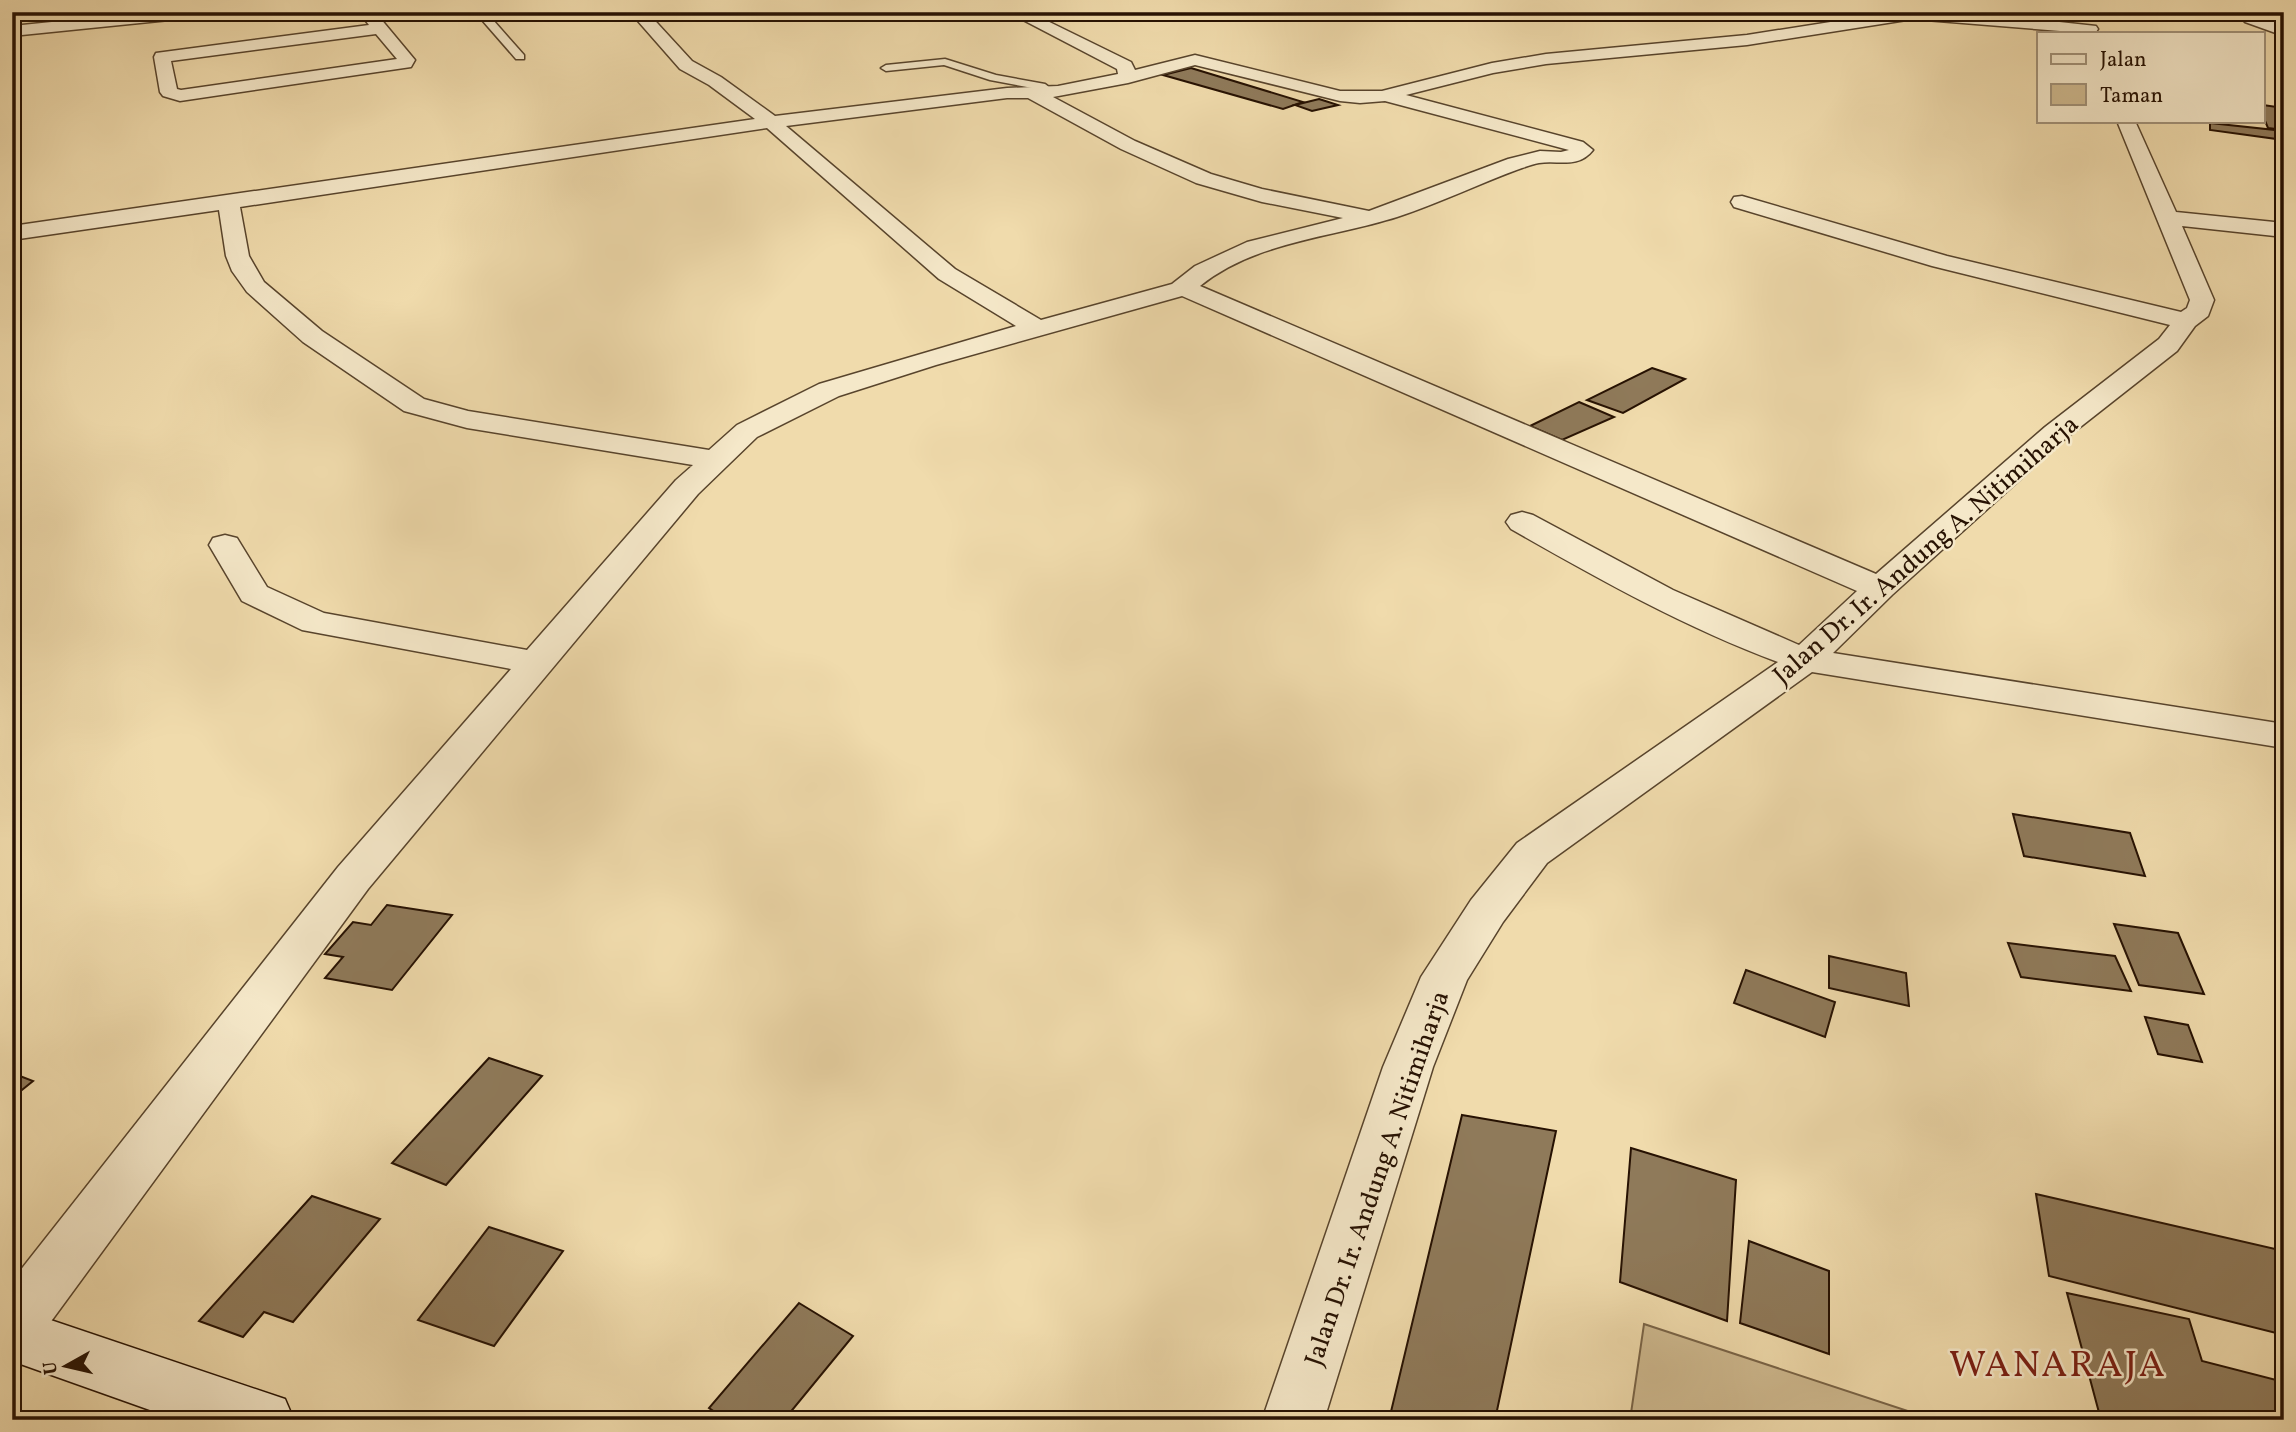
<svg xmlns="http://www.w3.org/2000/svg" width="2296" height="1432" font-family="Vollkorn,serif">
  <style>
    .green { fill: #ceb98f; stroke: #7a6548; stroke-width: 2 }
    .building { fill: #8f7a5a; stroke: #261102; stroke-width: 2 }
    .lines { fill: none; stroke-linecap: round; stroke-linejoin: round }
    .service-casing { stroke: #58442c; stroke-width: 3 }
    .minor-casing { stroke: #58442c; stroke-width: 3 }
    .secondary-casing { stroke: #261102; stroke-width: 3 }
    .service { fill: #f5e8c9; fill-rule: evenodd }
    .minor { fill: #f5e8c9; fill-rule: evenodd }
    .secondary { fill: #f5e8c9; fill-rule: evenodd }
    .labels { text-anchor: middle; stroke-width: 5; stroke-linejoin: round; paint-order: stroke }
    .street-label { font-size: 26px; fill: #261102; stroke: #f5e8c9 }
    .near-quarter-label { font-size: 37px; letter-spacing: 2px; fill: #7a1f14; stroke: #f5e8c9 }
  </style>
  <rect width="100%" height="100%" fill="#f0dbac"/>
  <filter id="stains"><feTurbulence type="fractalNoise" baseFrequency=".00286" numOctaves="4"/><feColorMatrix values="0 0 0 0 .2 0 0 0 0 .09 0 0 0 0 .02 0 0 0 .5 -.17"/></filter>
  <radialGradient id="worn" r=".72"><stop offset=".6" stop-color="#630" stop-opacity="0"/><stop offset="1" stop-color="#630" stop-opacity=".3"/></radialGradient>
  <path class="green" d="M 1644,1324 L 1935,1420 L 1630,1420 Z"/>
  <g class="building">
    <path d="M 1191,68 L 1303,102 L 1283,109 L 1163,75 Z"/>
    <path d="M 1319,99 L 1338,105 L 1312,111 L 1295,105 Z"/>
    <path d="M 2263,105 L 2284,108 L 2284,130 L 2268,128 L 2263,116 Z"/>
    <path d="M 2210,123 L 2284,131 L 2284,140 L 2210,130 Z"/>
    <path d="M 1652,368 L 1685,379 L 1623,413 L 1587,400 Z"/>
    <path d="M 1579,402 L 1614,417 L 1562,440 L 1530,426 Z"/>
    <path d="M 2013,814 L 2130,833 L 2145,876 L 2024,856 Z"/>
    <path d="M 387,905 L 452,915 L 392,990 L 325,978 L 343,957 L 325,954 L 353,922 L 371,925 Z"/>
    <path d="M 2114,924 L 2178,933 L 2204,994 L 2139,985 Z"/>
    <path d="M 2008,943 L 2115,956 L 2131,991 L 2021,977 Z"/>
    <path d="M 1829,956 L 1906,973 L 1909,1006 L 1829,988 Z"/>
    <path d="M 1746,970 L 1835,1002 L 1825,1037 L 1734,1003 Z"/>
    <path d="M 2145,1017 L 2188,1025 L 2202,1062 L 2158,1054 Z"/>
    <path d="M 489,1058 L 542,1076 L 446,1185 L 392,1163 Z"/>
    <path d="M 12,1073 L 33,1081 L 12,1098 Z"/>
    <path d="M 1462,1115 L 1556,1131 L 1495,1420 L 1389,1420 Z"/>
    <path d="M 1631,1148 L 1736,1180 L 1727,1321 L 1620,1282 Z"/>
    <path d="M 2036,1194 L 2284,1251 L 2284,1335 L 2049,1276 Z"/>
    <path d="M 312,1196 L 380,1219 L 293,1322 L 264,1312 L 243,1337 L 199,1321 Z"/>
    <path d="M 489,1227 L 563,1251 L 494,1346 L 418,1320 Z"/>
    <path d="M 1749,1241 L 1829,1271 L 1829,1354 L 1740,1323 Z"/>
    <path d="M 2067,1293 L 2189,1319 L 2202,1361 L 2284,1382 L 2284,1420 L 2101,1420 Z"/>
    <path d="M 799,1303 L 853,1336 L 784,1420 L 727,1420 L 709,1408 Z"/>
  </g>
  <g class="lines">
    <defs>
      <g id="service">
        <path d="M 475,12 L 486,12 L 524,55 L 524,59 L 516,59 Z"/>
        <path d="M 945,59 L 996,75 L 1045,84 L 1054,91 L 1048,94 L 1038,89 L 990,80 L 944,65 L 886,71 L 881,68 L 886,65 Z"/>
      </g>
      <g id="minor">
        <path d="M 151,12 L 207,12 L 199,17 L 12,36 L 12,26 Z"/>
        <path d="M 359,12 L 375,12 L 415,60 L 411,67 L 180,101 L 163,96 L 160,92 L 154,57 L 156,53 L 369,25 ZM 376,34 L 397,59 L 181,90 L 177,89 L 171,61 Z"/>
        <path d="M 630,12 L 647,12 L 692,61 L 721,77 L 775,116 L 1007,88 L 1058,86 L 1118,74 L 1117,69 L 1008,12 L 1029,12 L 1131,62 L 1135,70 L 1195,55 L 1340,91 L 1382,91 L 1492,63 L 1546,54 L 1747,35 L 1894,12 L 1966,12 L 2096,26 L 2098,29 L 2096,32 L 2085,33 L 1913,19 L 1747,45 L 1546,64 L 1493,73 L 1406,95 L 1583,142 L 1593,150 C 1578,169 1559,160 1539,163 C 1534,164 1528,166 1522,168 C 1480,183 1440,203 1397,217 C 1331,238 1256,241 1200,286 L 1876,574 L 2045,427 L 2159,339 L 2170,325 L 1932,266 L 1734,207 L 1731,202 L 1734,197 L 1742,196 L 1947,256 L 2181,312 L 2187,308 L 2190,300 L 2117,121 L 2135,121 L 2176,212 L 2284,223 L 2284,237 L 2182,226 L 2214,300 L 2208,316 L 2195,326 L 2177,351 L 2065,439 L 1892,595 L 1833,653 L 2284,724 L 2284,748 L 1812,672 L 1547,863 L 1503,922 L 1467,980 L 1433,1067 L 1324,1420 L 1262,1420 L 1383,1067 L 1421,977 L 1471,900 L 1517,843 L 1778,662 C 1684,627 1597,578 1511,529 L 1506,522 L 1511,515 L 1522,512 L 1533,515 L 1673,590 L 1799,645 L 1857,591 L 1182,296 L 936,365 L 839,396 L 757,437 L 698,494 L 368,889 L 33,1346 L 12,1354 L 12,1281 L 338,867 L 511,669 L 302,630 L 242,601 L 209,545 L 213,538 L 225,535 L 237,538 L 267,587 L 324,613 L 527,650 L 676,480 L 693,465 L 467,428 L 404,411 L 303,342 L 247,292 L 232,271 L 226,256 L 219,210 L 12,240 L 12,226 L 755,119 L 709,85 L 680,69 ZM 1195,65 L 1340,101 L 1360,103 L 1385,101 L 1569,150 L 1561,152 L 1540,151 L 1508,159 L 1369,211 L 1262,189 L 1211,174 L 1135,141 L 1053,97 L 1128,83 ZM 1007,98 L 1028,98 L 1121,149 L 1196,183 L 1262,202 L 1343,218 L 1247,242 L 1195,266 L 1172,284 L 1041,320 L 955,269 L 786,126 ZM 767,128 L 939,279 L 1016,326 L 819,384 L 737,425 L 709,450 L 468,411 L 424,399 L 322,331 L 264,282 L 249,256 L 240,207 Z"/>
        <path d="M 2236,12 L 2253,12 L 2284,25 L 2284,36 L 2245,22 Z"/>
      </g>
      <path id="secondary" d="M 12,1307 L 285,1399 L 294,1420 L 178,1420 L 12,1361 Z"/>
    </defs>
    <use href="#service" class="service-casing"/>
    <use href="#minor" class="minor-casing"/>
    <use href="#secondary" class="secondary-casing"/>
    <use href="#service" class="service"/>
    <use href="#minor" class="minor"/>
    <use href="#secondary" class="secondary"/>
  </g>
  <g class="labels">
    <g class="street-label">
      <text transform="translate(1925 549) rotate(-41)" y="9">Jalan Dr. Ir. Andung A. Nitimiharja</text>
      <text transform="translate(1376 1178) rotate(-71)" y="9">Jalan Dr. Ir. Andung A. Nitimiharja</text>
    </g>
    <g class="near-quarter-label">
      <text x="2058" y="1376">WANARAJA</text>
    </g>
  </g>
  <rect width="2296" height="1432" fill="none" stroke="#f0dbac" stroke-width="42"/>
  <rect x="14" y="14" width="2268" height="1404" fill="none" stroke="#261102" stroke-width="3.5"/>
  <rect x="21" y="21" width="2254" height="1390" fill="none" stroke="#261102" stroke-width="2"/>
  <rect x="2037" y="32" width="228" height="91" fill="#f5e8c9" stroke="#a29279" stroke-width="2"/>
  <rect x="2051" y="54" width="35" height="10" fill="#f5e8c9" stroke="#a29279" stroke-width="2"/>
  <text x="2100" y="66" font-size="21" fill="#261102">Jalan</text>
  <rect x="2051" y="84" width="35" height="21" fill="#ceb98f" stroke="#a29279" stroke-width="2"/>
  <text x="2100" y="102" font-size="21" fill="#261102">Taman</text>
  <g transform="translate(66 1366) rotate(262)" stroke="#f5e8c9" stroke-width="5" paint-order="stroke">
  <path d="M0-5L12 26L0 18L-12 26Z" fill="#261102"/>
  <text y="-10" font-size="19" font-weight="bold" text-anchor="middle" fill="#261102">U</text>
  </g>
  <rect width="100%" height="100%" filter="url(#stains)"/>
  <rect width="100%" height="100%" fill="url(#worn)"/>
</svg>
